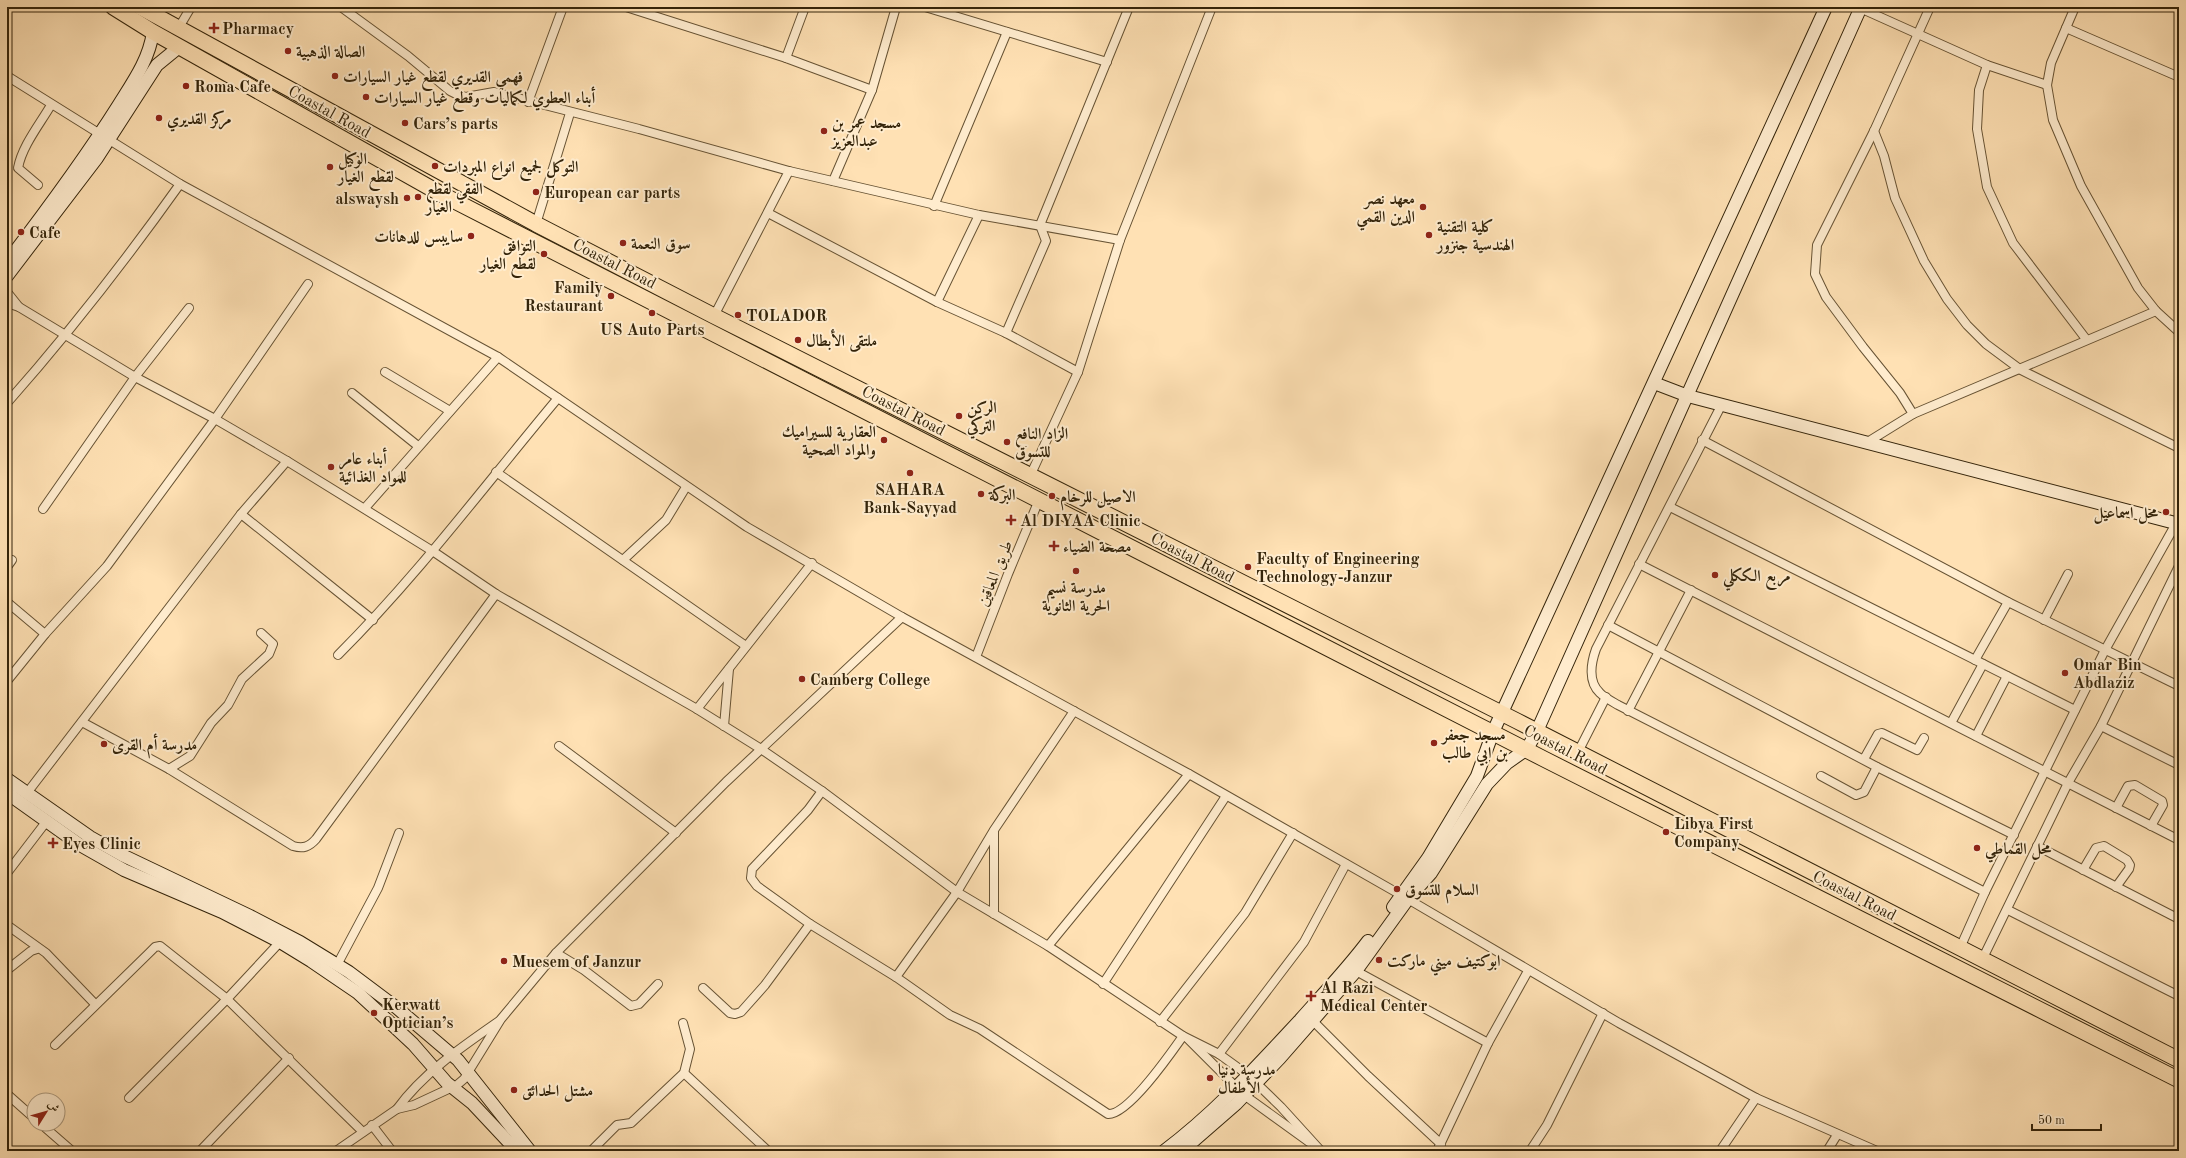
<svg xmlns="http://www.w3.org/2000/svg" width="2186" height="1158" font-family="'Old Standard TT',Amiri,serif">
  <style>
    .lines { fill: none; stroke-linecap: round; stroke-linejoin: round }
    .street-casing { stroke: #675334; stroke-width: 10 }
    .secondary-casing { stroke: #34240a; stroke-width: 14 }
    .highway-casing { stroke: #34240a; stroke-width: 17 }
    .street { stroke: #ffecce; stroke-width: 8 }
    .secondary { stroke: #ffecce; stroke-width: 12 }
    .highway { stroke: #ffe1b4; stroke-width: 15 }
    .poi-dot { fill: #8f2418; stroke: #ffecce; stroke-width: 1.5 }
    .labels { text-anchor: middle; stroke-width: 4; stroke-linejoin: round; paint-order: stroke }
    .poi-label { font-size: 16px; font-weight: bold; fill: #34240a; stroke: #ffecce; text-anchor: start }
    .street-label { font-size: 16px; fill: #34240a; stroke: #ffecce }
  </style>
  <rect width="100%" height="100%" fill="#ffe1b4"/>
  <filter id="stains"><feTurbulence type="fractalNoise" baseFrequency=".005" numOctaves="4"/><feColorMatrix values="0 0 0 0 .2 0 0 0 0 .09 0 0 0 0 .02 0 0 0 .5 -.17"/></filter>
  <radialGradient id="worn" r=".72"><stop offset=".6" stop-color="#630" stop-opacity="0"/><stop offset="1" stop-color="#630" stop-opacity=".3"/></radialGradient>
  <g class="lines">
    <defs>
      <g id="street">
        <path d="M 341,7 L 408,56 L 450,91 L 458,95 L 466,97 L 494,92 L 639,129 L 789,171"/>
        <path d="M 626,7 L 786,58 L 872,90"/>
        <path d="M 925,7 L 1107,62"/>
        <path d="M 2075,7 L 2051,63 L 2047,85 L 2053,120 L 2081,186 L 2138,288 L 2156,311 L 2179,332"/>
        <path d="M 1860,8 L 1987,65 L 2047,85"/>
        <path d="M 2066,28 L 2179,77"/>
        <path d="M 178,29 L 191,7"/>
        <path d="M 786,58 L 805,7"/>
        <path d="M 1987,65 L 1979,90 L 1977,129 L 1987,187 L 2013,243 L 2086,339"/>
        <path d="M 7,76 L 180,184 L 498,357 L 747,527 L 902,617 L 1189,774 L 1401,895 L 1619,1023 L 1756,1098 L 1877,1151"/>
        <path d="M 528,102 L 563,7"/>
        <path d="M 1874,131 L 1884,156 L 1895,198 L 1924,261 L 1947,299 L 1967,325 L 1986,344 L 2021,370 L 2179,448"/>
        <path d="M 833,181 L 872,90 L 896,7"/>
        <path d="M 38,185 L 18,168 C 22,146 40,124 51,105"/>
        <path d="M 934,206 L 1007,32"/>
        <path d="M 768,213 L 937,302 L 1006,333"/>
        <path d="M 536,224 L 570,113"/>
        <path d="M 7,292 L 19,307"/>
        <path d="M 937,302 L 979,215"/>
        <path d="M 7,303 L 19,307 L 135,377 L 215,419 L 287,461 L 434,552 L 496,594 L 697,709 L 761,749 L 822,791 L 957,892 L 1048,946 L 1183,1036 L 1219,1054 L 1248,1075 L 1281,1107 L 1321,1151"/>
        <path d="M 714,316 L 789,171 L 979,215 L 1120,240"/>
        <path d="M 385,372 L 450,411"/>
        <path d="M 1078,372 L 1006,333 L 1046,241 L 1040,225 L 1129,7"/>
        <path d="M 352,393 L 418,446"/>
        <path d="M 7,403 C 69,333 126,260 180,184"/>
        <path d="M 1722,404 L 1596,649 C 1591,663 1588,682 1600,693 C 1605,698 1613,702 1618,705 L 1985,892"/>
        <path d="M 1913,414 L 1900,393 L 1863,347 L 1826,297 L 1815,274 L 1817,245 L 1874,131 L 1930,7"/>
        <path d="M 1702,440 L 2008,602 L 2179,686"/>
        <path d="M 1866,443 L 1913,414 L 2156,311"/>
        <path d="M 496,472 L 746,646"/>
        <path d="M 1031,474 L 1078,372 L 1120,240 L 1212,7"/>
        <path d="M 1670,507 L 2075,710"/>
        <path d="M 365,508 L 498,357"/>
        <path d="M 43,509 L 135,377 L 189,308"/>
        <path d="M 241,514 L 373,620"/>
        <path d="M 623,560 L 666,520 L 686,487"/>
        <path d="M 1639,564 L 2179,840"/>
        <path d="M 7,567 L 12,560"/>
        <path d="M 7,602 L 45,634"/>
        <path d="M 2044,620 L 2068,574"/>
        <path d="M 1608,625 L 1877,767 L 2014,835"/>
        <path d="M 338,655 C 419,574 485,485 558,398"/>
        <path d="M 976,657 L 1008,574 L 1039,500"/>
        <path d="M 1975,660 L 2008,602"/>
        <path d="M 7,681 L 45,634 L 107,566 L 215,419 L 308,284"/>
        <path d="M 697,709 L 812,563"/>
        <path d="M 1074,711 L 994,830 L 957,892 L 896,977 L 950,1015 L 980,1029 L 1108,1114 C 1128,1115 1171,1053 1183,1036"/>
        <path d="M 1628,711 L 1691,590"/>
        <path d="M 82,722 L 169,769 L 293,846 C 303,849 309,847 316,839 L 496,594"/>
        <path d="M 1951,723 L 1983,664"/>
        <path d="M 724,726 L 729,669"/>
        <path d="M 2101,726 L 2179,765"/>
        <path d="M 1976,736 L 2007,676"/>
        <path d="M 559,746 L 676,833"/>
        <path d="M 1578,752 L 1606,697"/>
        <path d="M 1864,759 L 1878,734 L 1882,733 L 1917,750 L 1924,738"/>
        <path d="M 169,769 L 190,756 L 211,723 L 228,705 L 242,679 L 269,654 L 273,644 L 261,633"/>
        <path d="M 1821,776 L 1856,795 L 1864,792 L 1877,767"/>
        <path d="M 822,791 L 808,810 L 752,869 L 751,878 L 757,886 L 810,924 L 896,977"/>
        <path d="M 27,793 L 241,514 L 287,461"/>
        <path d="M 2116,808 L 2128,786 L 2135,785 L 2162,801 L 2163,805 L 2151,826"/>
        <path d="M 994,831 L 994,914"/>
        <path d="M 2037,846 L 2179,919"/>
        <path d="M 2083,870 L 2096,848 L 2104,846 L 2127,860 L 2130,865 L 2129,869 L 2116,887"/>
        <path d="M 7,873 L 46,822"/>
        <path d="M 2008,910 L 2179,996"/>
        <path d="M 7,925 L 46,953 L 95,1004"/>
        <path d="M 1048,946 L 1189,774"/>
        <path d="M 1960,948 L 1985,892 L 2105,650 L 2178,520"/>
        <path d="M 556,953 L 584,970 L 631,1006 L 639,1004 L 658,984"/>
        <path d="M 1982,960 L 2068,783 L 2101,726 L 2179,566"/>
        <path d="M 337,965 L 378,888 L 399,833"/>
        <path d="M 7,970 L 31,951 L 37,949"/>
        <path d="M 1356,971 L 1488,1043"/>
        <path d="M 1103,984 L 1226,796"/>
        <path d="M 703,988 L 730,1013 L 735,1014 L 741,1012 L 765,985 L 810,924"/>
        <path d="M 1313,1021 L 1368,1076 L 1441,1144"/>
        <path d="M 1160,1022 L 1245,913 L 1293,833"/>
        <path d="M 1189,1040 L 1244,1095 L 1309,1142"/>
        <path d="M 55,1045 L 149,953 L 155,947 L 160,946 L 227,999 L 363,1132"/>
        <path d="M 1219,1054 L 1304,942 L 1346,864"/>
        <path d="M 684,1073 L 768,1151"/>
        <path d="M 7,1094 L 34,1118"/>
        <path d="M 129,1098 L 227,999 L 280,942"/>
        <path d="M 397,1109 C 423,1073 463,1046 499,1021"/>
        <path d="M 41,1124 L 72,1151"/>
        <path d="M 372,1125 L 392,1151"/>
        <path d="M 200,1151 L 289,1058"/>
        <path d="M 336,1151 L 397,1109 L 414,1105 L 457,1085 L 464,1079 L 501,1019 L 556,953 L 726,782 L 902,617"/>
        <path d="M 591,1151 L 617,1125 L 631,1123 L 684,1073 L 690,1049 L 683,1023"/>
        <path d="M 1437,1151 L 1488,1043 L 1528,971"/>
        <path d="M 1530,1151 L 1547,1125 L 1603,1013"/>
        <path d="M 1720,1151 L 1756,1098"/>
        <path d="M 1827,1151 L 1837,1135"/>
      </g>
      <g id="secondary">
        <path d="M 7,262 C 46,211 84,160 118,106 C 133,82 149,60 153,32"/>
        <path d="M 7,276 L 97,158 L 157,65 L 179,47"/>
        <path d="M 1654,383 L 1688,396 L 2179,524"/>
        <path d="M 7,779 L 90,837 L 122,855 L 250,916 L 300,942 L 349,972 L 397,1008 L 458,1060 L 530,1151"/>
        <path d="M 7,793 L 80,845 L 124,870 L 222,912 L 280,942 L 311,961 L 358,993 L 413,1044 L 447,1083 L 472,1103 L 517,1151"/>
        <path d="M 1393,907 L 1428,858 L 1477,776 L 1493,732 L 1826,7"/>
        <path d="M 1164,1151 C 1215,1113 1257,1066 1300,1020 C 1323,994 1347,969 1368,941"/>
        <path d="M 1182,1151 L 1236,1104 L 1280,1058 L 1356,971 L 1408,899 L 1431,873 L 1487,784 L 1507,763 L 1527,749 L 1537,731 L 1861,7"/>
      </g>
      <g id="highway">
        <path d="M 113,7 L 153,32 L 441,194 L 1544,759 L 2179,1080"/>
        <path d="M 140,7 L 536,224 L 714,316 L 1517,721 L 2179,1060"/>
      </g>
    </defs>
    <use href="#street" class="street-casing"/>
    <use href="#secondary" class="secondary-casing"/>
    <use href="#highway" class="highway-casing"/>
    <use href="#street" class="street"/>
    <use href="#secondary" class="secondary"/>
    <use href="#highway" class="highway"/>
  </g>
  <g class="poi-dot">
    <path d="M212 22h4v4h4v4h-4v4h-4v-4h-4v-4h4z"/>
    <circle cx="288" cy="51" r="4"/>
    <circle cx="335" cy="76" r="4"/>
    <circle cx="186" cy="86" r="4"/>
    <circle cx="366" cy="97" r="4"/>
    <circle cx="159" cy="118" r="4"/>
    <circle cx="405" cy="123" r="4"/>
    <circle cx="824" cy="131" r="4"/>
    <circle cx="435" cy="166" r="4"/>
    <circle cx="330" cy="167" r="4"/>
    <circle cx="536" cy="192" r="4"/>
    <circle cx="418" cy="197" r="4"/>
    <circle cx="407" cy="198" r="4"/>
    <circle cx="1423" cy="207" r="4"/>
    <circle cx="21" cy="232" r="4"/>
    <circle cx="1429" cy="235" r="4"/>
    <circle cx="471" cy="236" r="4"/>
    <circle cx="623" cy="243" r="4"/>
    <circle cx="544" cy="254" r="4"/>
    <circle cx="611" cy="296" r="4"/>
    <circle cx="652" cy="313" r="4"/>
    <circle cx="738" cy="315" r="4"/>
    <circle cx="798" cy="340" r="4"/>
    <circle cx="959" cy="416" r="4"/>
    <circle cx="884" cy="440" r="4"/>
    <circle cx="1007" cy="442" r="4"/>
    <circle cx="331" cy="467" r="4"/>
    <circle cx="910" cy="473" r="4"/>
    <circle cx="981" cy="494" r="4"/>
    <circle cx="1052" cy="496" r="4"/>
    <circle cx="2166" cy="512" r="4"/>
    <path d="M1009 514h4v4h4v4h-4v4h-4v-4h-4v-4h4z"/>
    <path d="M1052 540h4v4h4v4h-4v4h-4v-4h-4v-4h4z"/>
    <circle cx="1248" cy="567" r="4"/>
    <circle cx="1076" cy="571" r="4"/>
    <circle cx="1715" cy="575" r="4"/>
    <circle cx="2065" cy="673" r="4"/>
    <circle cx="802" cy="679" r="4"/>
    <circle cx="1434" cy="743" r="4"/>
    <circle cx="104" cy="744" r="4"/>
    <circle cx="1666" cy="832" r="4"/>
    <path d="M51 837h4v4h4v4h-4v4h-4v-4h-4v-4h4z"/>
    <circle cx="1977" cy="848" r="4"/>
    <circle cx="1397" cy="889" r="4"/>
    <circle cx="1379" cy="960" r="4"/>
    <circle cx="504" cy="961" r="4"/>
    <path d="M1309 990h4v4h4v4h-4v4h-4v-4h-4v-4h4z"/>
    <circle cx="374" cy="1013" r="4"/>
    <circle cx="1210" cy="1078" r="4"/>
    <circle cx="514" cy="1090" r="4"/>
  </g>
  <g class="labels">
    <g class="poi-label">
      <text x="222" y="34">Pharmacy</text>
      <text x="296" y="57">الصالة الذهبية</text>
      <text x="343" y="82">فهمي القديري لقطع غيار السيارات</text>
      <text x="194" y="92">Roma Cafe</text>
      <text x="374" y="103">أبناء العطوي لكماليات وقطع غيار السيارات</text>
      <text x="167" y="124">مركز القديري</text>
      <text x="832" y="128">مسجد عمر بن<tspan x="832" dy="18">عبدالعزيز</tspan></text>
      <text x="413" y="129">Cars’s parts</text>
      <text x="338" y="164">الوكيل<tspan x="338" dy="18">لقطع الغيار</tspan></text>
      <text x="443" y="172">التوكل لجميع انواع المبردات</text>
      <text x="426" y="194">الفقي لقطع<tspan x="426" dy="18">الغيار</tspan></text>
      <text x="544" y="198">European car parts</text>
      <text x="399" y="204" text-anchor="end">alswaysh</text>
      <text x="1415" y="204" text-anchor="end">معهد نصر<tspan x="1415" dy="18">الدين القمي</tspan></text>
      <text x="1437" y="232">كلية التقنية<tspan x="1437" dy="18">الهندسية جنزور</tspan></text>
      <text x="29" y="238">Cafe</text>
      <text x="463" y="242" text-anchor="end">سايبس للدهانات</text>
      <text x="631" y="249">سوق النعمة</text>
      <text x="536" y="251" text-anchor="end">التوافق<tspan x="536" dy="18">لقطع الغيار</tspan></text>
      <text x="603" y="293" text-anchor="end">Family<tspan x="603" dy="18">Restaurant</tspan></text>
      <text x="746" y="321">TOLADOR</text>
      <text x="652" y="335" text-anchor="middle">US Auto Parts</text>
      <text x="806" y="346">ملتقى الأبطال</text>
      <text x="967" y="413">الركن<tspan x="967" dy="18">التركي</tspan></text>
      <text x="876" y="437" text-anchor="end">العقارية للسيراميك<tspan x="876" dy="18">والمواد الصحية</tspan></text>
      <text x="1015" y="439">الزاد النافع<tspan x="1015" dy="18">للتسوق</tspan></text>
      <text x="339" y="464">أبناء عامر<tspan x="339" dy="18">للمواد الغذائية</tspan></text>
      <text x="910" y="495" text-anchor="middle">SAHARA<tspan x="910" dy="18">Bank-Sayyad</tspan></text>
      <text x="989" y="500">البركة</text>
      <text x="1060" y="502">الاصيل للرخام</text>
      <text x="2158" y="518" text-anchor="end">محل اسماعيل</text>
      <text x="1020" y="526">Al DIYAA Clinic</text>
      <text x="1063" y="552">مصحة الضياء</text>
      <text x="1256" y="564">Faculty of Engineering<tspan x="1256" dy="18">Technology-Janzur</tspan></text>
      <text x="1723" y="581">مربع الككلي</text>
      <text x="1076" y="593" text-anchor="middle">مدرسة نسيم<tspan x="1076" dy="18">الحرية الثانوية</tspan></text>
      <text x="2073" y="670">Omar Bin<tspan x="2073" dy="18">Abdlaziz</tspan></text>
      <text x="810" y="685">Camberg College</text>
      <text x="1442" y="740">مسجد جعفر<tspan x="1442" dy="18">بن ابي طالب</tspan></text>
      <text x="112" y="750">مدرسة أم القرى</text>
      <text x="1674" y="829">Libya First<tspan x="1674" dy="18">Company</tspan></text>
      <text x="62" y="849">Eyes Clinic</text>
      <text x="1985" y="854">محل القماطي</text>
      <text x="1405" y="895">السلام للتسوق</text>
      <text x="1387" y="966">ابوكتيف ميني ماركت</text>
      <text x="512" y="967">Muesem of Janzur</text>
      <text x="1320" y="993">Al Razi<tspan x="1320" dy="18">Medical Center</tspan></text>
      <text x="382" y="1010">Kerwatt<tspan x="382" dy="18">Optician’s</tspan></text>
      <text x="1218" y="1075">مدرسة دنيا<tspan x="1218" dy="18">الأطفال</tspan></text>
      <text x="522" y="1096">مشتل الحدائق</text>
    </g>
    <g class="street-label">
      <text transform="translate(330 111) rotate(29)" y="6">Coastal Road</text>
      <text transform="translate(615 263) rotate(27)" y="6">Coastal Road</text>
      <text transform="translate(904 410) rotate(27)" y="6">Coastal Road</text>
      <text transform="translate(1193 557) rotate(27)" y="6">Coastal Road</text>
      <text transform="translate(994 573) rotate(-68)" y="6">طريق المعاقين</text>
      <text transform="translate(1566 749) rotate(27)" y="6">Coastal Road</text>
      <text transform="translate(1855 895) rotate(27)" y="6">Coastal Road</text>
    </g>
  </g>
  <rect width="2186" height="1158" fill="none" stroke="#ffe1b4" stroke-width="24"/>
  <rect x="8" y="8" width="2170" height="1142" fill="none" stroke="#34240a" stroke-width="2"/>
  <rect x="12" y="12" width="2162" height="1134" fill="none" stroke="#34240a"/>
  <g transform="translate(46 1112) rotate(53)"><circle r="19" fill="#ffecce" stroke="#ae9c80"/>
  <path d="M0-3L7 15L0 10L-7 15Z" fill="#8f2418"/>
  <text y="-6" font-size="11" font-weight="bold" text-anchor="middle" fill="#34240a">ش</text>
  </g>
  <path d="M2032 1124v6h69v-6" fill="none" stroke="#34240a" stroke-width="2"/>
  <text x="2038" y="1124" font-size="12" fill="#34240a" stroke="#ffecce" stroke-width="3" paint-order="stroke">50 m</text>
  <rect width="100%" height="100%" filter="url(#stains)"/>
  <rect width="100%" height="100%" fill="url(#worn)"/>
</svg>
